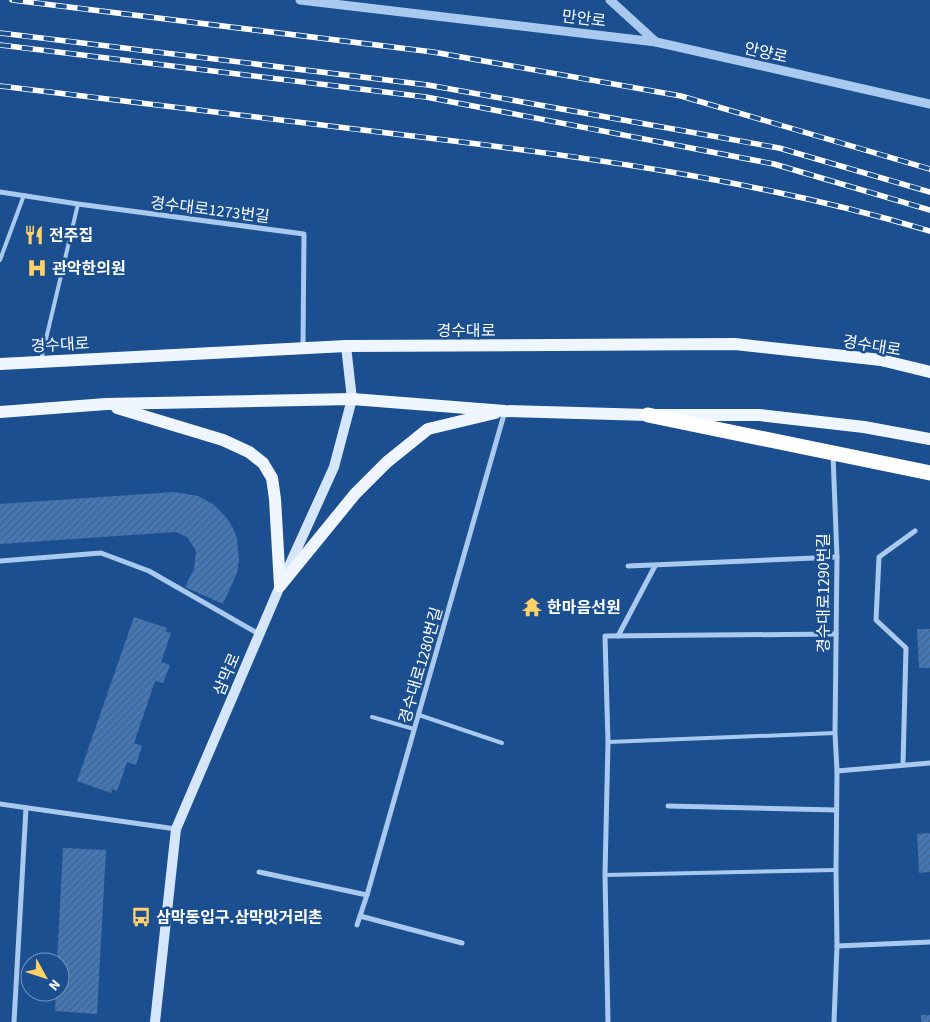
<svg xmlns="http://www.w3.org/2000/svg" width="930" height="1022" font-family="'Source Sans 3','Noto Sans KR',sans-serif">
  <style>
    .building { fill: url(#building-hatch) }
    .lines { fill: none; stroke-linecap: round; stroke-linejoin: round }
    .service { stroke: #a9c9ee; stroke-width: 4 }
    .minor { stroke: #a9c9ee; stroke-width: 5 }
    .tertiary { stroke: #a9c9ee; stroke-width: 9 }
    .secondary { stroke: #d6e6fa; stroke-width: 10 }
    .primary { stroke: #f0f6ff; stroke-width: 12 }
    .motorway { stroke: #fff; stroke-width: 15 }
    .rail-casing { stroke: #fff; stroke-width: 5.5 }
    .rail { stroke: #1b4f8f; stroke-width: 4; stroke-dasharray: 11; stroke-linecap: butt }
    .labels { text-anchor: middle; stroke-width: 5; stroke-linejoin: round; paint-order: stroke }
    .street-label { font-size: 16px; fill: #fff; stroke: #1b4f8f }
    .poi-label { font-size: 16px; font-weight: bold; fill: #fff; stroke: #1b4f8f; text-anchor: start }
  </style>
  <defs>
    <pattern id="building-hatch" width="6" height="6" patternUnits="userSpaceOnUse" patternTransform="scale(1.25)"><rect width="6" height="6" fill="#4478b7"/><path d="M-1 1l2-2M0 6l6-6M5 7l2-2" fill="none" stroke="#486282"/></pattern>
  </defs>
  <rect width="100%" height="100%" fill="#1b4f8f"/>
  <g class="building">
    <path d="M 174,492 L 198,496 L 213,504 L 226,517 L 233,528 L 237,538 L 239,561 L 237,573 L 223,604 L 185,587 L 194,569 L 196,551 L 187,537 L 176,532 L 0,544 L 0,504 Z"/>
    <path d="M 134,617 L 167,628 L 166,632 L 171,633 L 161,662 L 170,665 L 163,683 L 155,681 L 134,743 L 142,746 L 136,765 L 127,762 L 117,791 L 112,789 L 111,793 L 77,781 Z"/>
    <path d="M 917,629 L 930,629 L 930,668 L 919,668 Z"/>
    <path d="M 930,833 L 930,872 L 919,873 L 917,834 Z"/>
    <path d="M 63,848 L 106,850 L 97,1014 L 55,1011 L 56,992 L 60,992 L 60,962 L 57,962 Z"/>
    <rect x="921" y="1015" width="9" height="7"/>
  </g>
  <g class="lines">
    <g class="service">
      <path d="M 0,260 L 24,195"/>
      <path d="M 41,360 L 78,204"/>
      <path d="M 419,715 L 502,743"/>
      <path d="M 372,717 L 414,729"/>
      <path d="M 608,742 L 835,733"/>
      <path d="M 605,875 L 836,870"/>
    </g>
    <g class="minor">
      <path d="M 0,192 L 78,204 L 304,234 L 303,346"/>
      <path d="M 833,455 L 837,557 L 835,733 L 837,771 L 836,870 L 837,946 L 834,1022"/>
      <path d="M 0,561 L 101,553 L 149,571 L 259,634"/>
      <path d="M 628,566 L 837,557"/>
      <path d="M 618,636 L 655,566"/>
      <path d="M 903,764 L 906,648 L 876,620 L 879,557 L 915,531"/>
      <path d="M 837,771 L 930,763"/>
      <path d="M 0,804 L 176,829"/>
      <path d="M 668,806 L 836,810"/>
      <path d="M 259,872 L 367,895"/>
      <path d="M 360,916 L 462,943"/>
      <path d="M 357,925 L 367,895 L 505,411"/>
      <path d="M 837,946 L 930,942"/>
      <path d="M 14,1022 L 26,808"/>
      <path d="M 608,1022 L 605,875 L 608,742 L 605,636 L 836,634"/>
    </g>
    <g class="tertiary">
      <path d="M 300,0 L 656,42"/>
      <path d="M 610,0 L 656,42 L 930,104"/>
    </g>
    <path class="secondary" d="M 155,1022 L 176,829 L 280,586 L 334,467 L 352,399 L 346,346"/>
    <g class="primary">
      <path d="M 0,364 L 346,346 L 735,344 L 881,360 L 930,372"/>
      <path d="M 117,408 L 223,440 L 249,452 L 263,463 L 272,478 L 275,499 L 280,586"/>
      <path d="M 0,412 L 106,404 L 352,399 L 505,411 L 648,415 L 759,415 L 864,427 L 930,439"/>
      <path d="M 280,586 L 355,494 L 387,462 L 428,429 L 495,413"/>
    </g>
    <path class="motorway" d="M 648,415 L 930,473"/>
    <defs>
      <g id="rail">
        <path d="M 12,0 L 433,52 L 681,96 L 930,169"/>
        <path d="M 0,33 L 428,85 L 779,148 L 930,192"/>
        <path d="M 0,45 L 426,97 L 774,164 L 930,210"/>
        <path d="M 0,86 C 135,102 270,119 404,135 C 581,156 759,180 930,231"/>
      </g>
    </defs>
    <use href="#rail" class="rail-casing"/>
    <use href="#rail" class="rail"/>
  </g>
  <defs>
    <symbol id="restaurant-bare" viewBox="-9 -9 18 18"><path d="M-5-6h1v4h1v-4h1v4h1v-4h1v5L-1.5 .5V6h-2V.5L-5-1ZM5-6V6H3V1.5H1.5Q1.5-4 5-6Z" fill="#ffd166" stroke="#1b4f8f" stroke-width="2.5" paint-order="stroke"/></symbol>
    <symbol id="hospital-bare" viewBox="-9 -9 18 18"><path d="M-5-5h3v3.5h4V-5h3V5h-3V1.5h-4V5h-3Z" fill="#ffd166" stroke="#1b4f8f" stroke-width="2.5" paint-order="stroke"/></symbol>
    <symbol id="temple-bare" viewBox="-9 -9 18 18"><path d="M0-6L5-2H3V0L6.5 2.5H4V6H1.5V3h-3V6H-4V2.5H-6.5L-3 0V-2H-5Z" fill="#ffd166" stroke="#1b4f8f" stroke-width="2.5" paint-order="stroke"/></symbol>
    <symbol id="bus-bare" viewBox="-9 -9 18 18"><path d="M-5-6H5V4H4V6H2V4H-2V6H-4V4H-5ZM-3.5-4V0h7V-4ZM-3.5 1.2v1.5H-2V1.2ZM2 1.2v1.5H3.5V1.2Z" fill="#ffd166" stroke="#1b4f8f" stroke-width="2.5" paint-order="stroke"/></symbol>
  </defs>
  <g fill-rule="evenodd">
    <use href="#restaurant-bare" x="20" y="221" width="28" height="28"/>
    <use href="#hospital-bare" x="23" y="254" width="28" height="28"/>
    <use href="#temple-bare" x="518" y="593" width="28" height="28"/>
    <use href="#bus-bare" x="127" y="903" width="28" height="28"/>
  </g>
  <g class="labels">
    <g class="street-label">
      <text transform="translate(584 18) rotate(7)" y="6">만안로</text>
      <text transform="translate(766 52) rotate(13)" y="6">안양로</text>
      <text transform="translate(210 209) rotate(7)" y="6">경수대로1273번길</text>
      <text x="466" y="336">경수대로</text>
      <text transform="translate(60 344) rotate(-3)" y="6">경수대로</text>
      <text transform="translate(872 345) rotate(9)" y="6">경수대로</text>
      <text transform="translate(823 593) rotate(-90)" y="6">경수대로1290번길</text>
      <text transform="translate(420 665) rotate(-74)" y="6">경수대로1280번길</text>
      <text transform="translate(226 674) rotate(-67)" y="6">삼막로</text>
    </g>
    <g class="poi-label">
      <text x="49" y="241">전주집</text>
      <text x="52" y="274">관악한의원</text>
      <text x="547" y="613">한마음선원</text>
      <text x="156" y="923">삼막동입구.삼막맛거리촌</text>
    </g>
  </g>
  <g transform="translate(45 977) rotate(130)"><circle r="24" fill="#1b4f8f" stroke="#7695bc"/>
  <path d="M0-4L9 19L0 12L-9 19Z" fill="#ffd166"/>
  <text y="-8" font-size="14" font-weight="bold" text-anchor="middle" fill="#ffffff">N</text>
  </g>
</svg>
